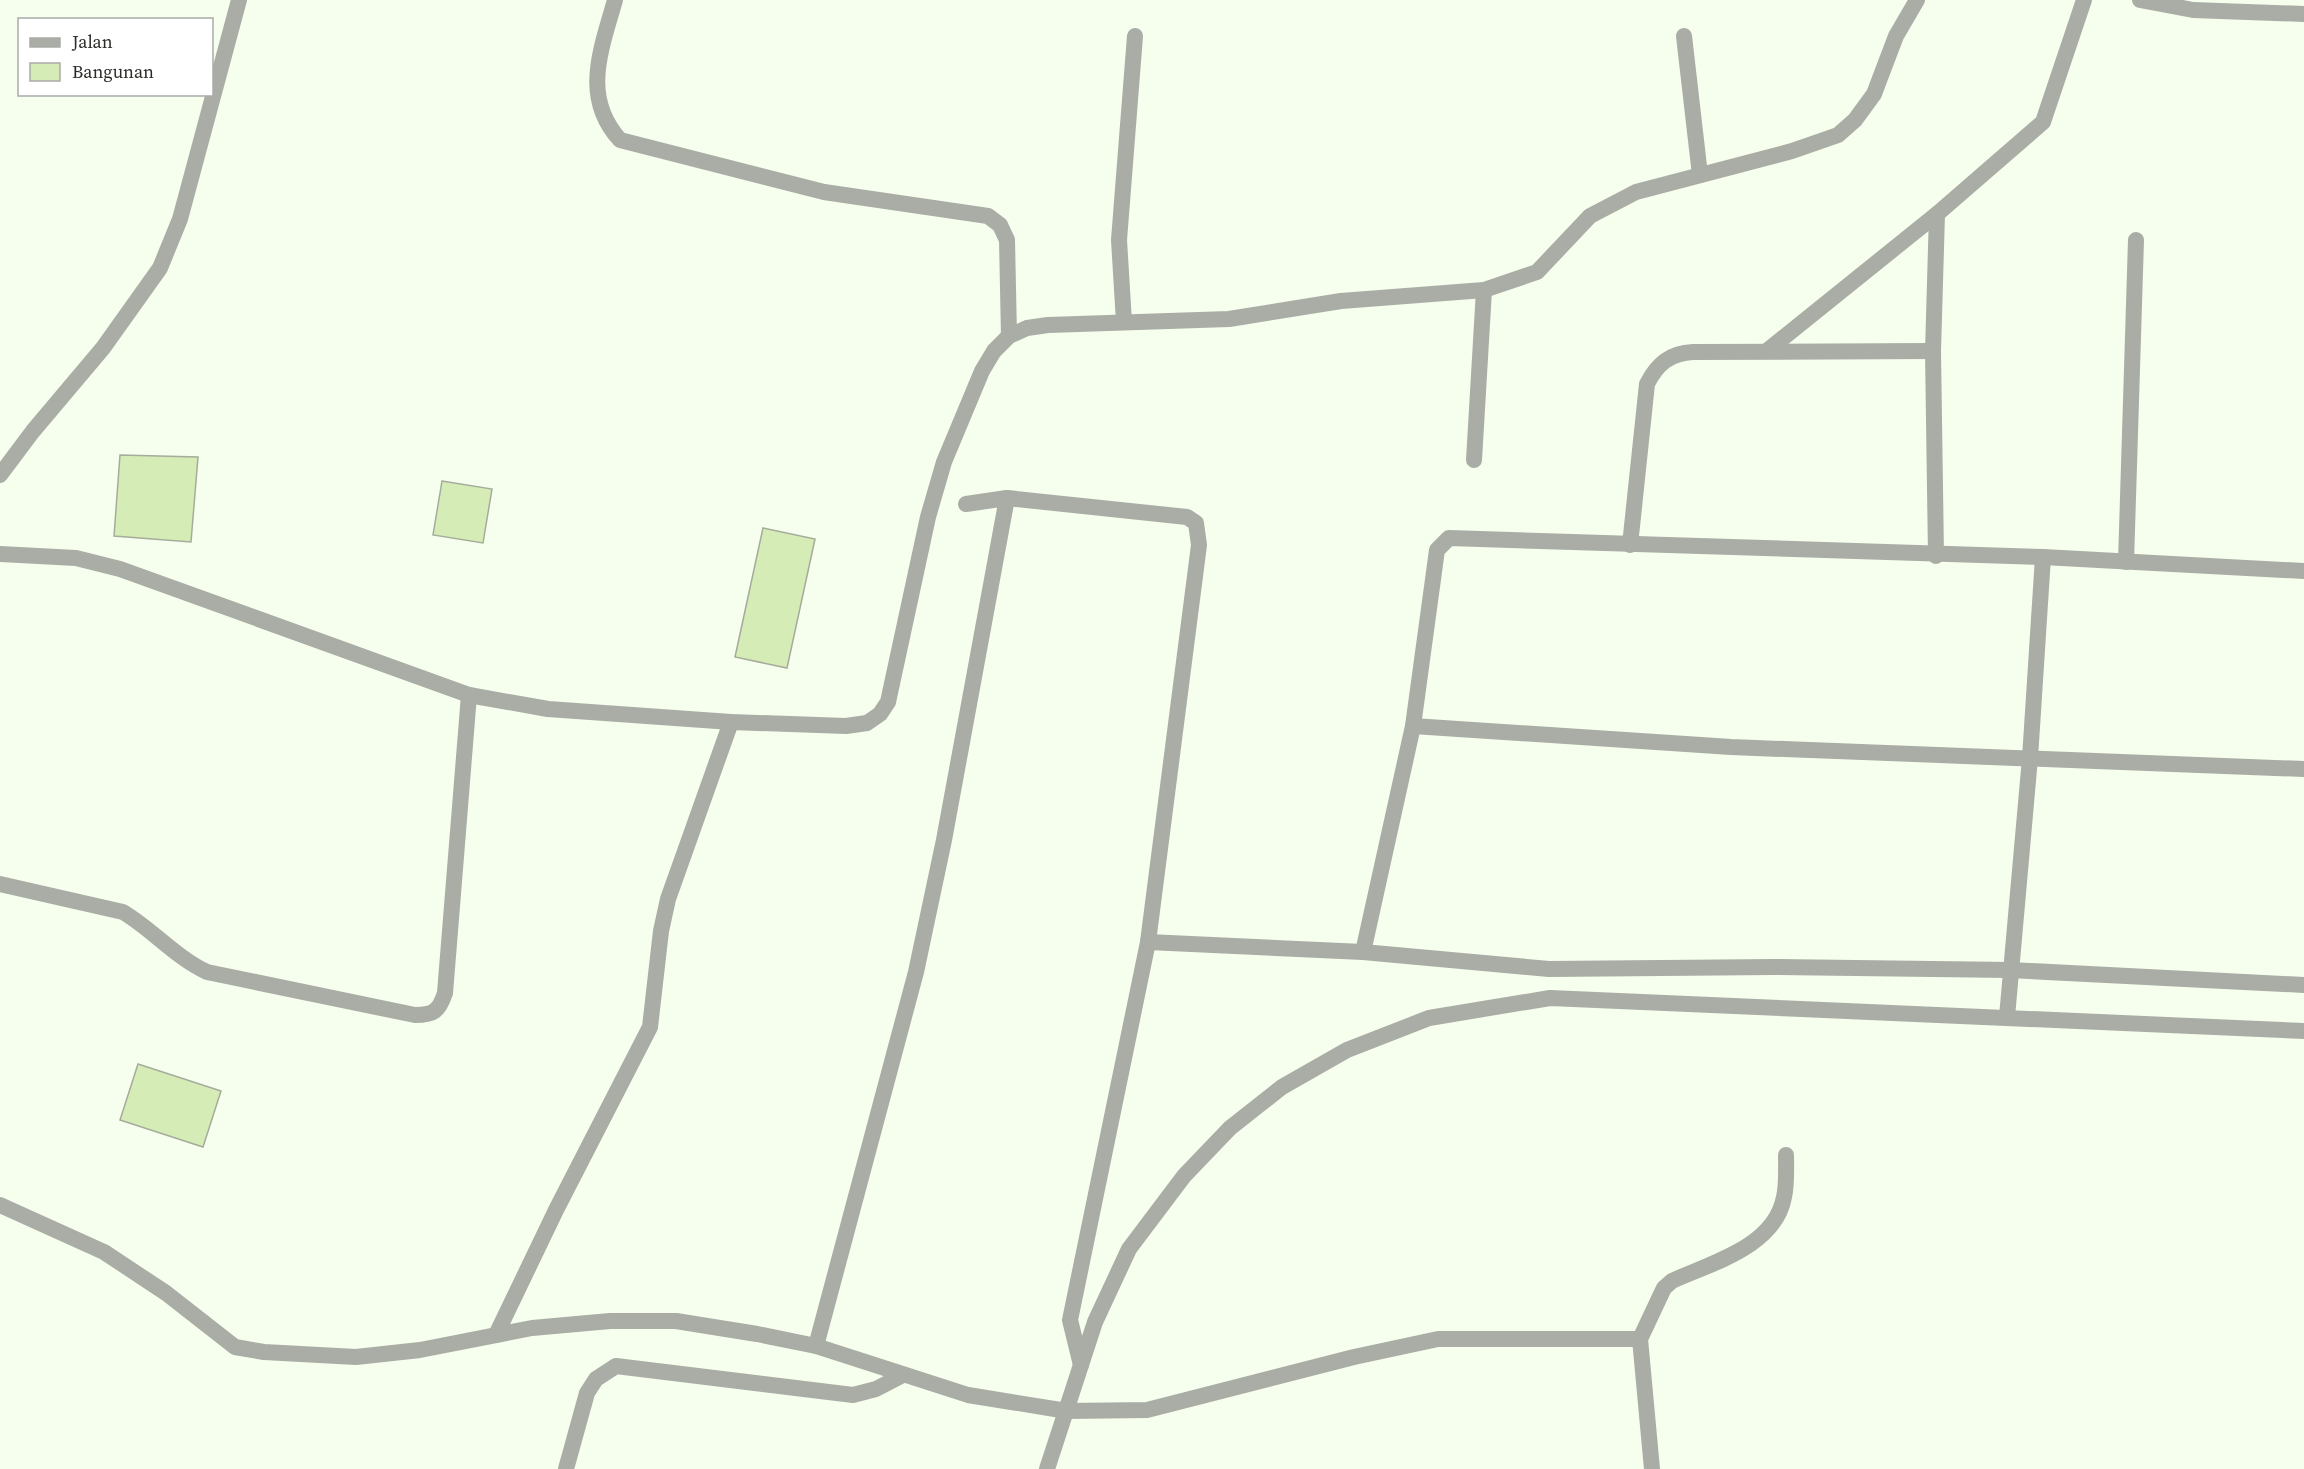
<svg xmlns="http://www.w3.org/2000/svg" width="2304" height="1469" font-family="'Source Serif 4',serif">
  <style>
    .building { fill: #d6ecb7; stroke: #a5ac9c; stroke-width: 1.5 }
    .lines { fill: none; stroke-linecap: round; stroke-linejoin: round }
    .minor { stroke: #a9ada5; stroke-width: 16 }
  </style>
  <rect width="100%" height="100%" fill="#f6feed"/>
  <g class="building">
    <path d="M 120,455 L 198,457 L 191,542 L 114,536 Z"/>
    <path d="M 442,481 L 492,489 L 483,543 L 433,535 Z"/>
    <path d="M 763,528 L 815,539 L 787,668 L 735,657 Z"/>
    <path d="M 138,1064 L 221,1091 L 203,1147 L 120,1120 Z"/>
  </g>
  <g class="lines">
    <g class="minor">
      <path d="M 615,0 C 601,50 581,97 620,140 L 824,192 L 988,216 L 1000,225 L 1007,240 L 1009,336"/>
      <path d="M 2140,0 L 2193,10 L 2304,14"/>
      <path d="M 1684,36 L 1700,175"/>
      <path d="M 1124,322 L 1119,240 L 1135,36"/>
      <path d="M 1768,350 L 1937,214 L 2043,122 L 2084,0"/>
      <path d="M 1474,460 L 1484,290"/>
      <path d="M 0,475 L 33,431 L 103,348 L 160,268 L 180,219 L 239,0"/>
      <path d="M 966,504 L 1007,498 L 1187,517 L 1196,523 L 1199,545 L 1148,942 L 1070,1320 L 1081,1365"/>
      <path d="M 1630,545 L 1647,384 C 1657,364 1670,353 1693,352 L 1933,351"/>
      <path d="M 0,554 L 76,558 L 120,569 L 469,695 L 548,709 L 731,722 L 846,726 L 867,723 L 880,714 L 888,702 L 928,517 L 944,462 L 982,371 L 994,351 L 1009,336 L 1027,328 L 1048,325 L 1229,319 L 1341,301 L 1484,290 L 1537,272 L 1590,216 L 1636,192 L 1792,151 L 1838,135 L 1855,120 L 1874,94 L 1896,36 L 1917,0"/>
      <path d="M 1936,556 L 1933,351 L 1937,214"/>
      <path d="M 2126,562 L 2136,240"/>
      <path d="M 1413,726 L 1731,747 L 2304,769"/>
      <path d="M 0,884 L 123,912 C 153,930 175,957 207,972 L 415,1015 C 434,1015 439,1011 445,993 L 469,695"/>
      <path d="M 1148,942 L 1363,952 L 1549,969 L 1774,967 L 2010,970 L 2304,985"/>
      <path d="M 1363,952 L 1413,726 L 1437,550 L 1449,538 L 2043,557 L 2304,571"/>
      <path d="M 2007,1017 L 2030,758 L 2043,557"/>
      <path d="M 0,1205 L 104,1252 L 166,1293 L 235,1347 L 264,1352 L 356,1357 L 420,1350 L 532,1328 L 610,1321 L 676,1321 L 757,1334 L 816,1346 L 968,1395 L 1067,1411 L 1147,1410 L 1354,1357 L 1438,1339 L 1640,1339"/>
      <path d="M 496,1335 L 556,1210 L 650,1027 L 661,931 L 668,899 L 731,722"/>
      <path d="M 816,1346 L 916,972 L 944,840 L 1007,498"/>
      <path d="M 566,1469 L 587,1393 L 596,1379 L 616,1366 L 853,1395 L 876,1389 L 901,1376"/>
      <path d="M 1047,1469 L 1095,1322 L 1129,1249 L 1184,1176 L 1230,1128 L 1282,1087 L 1347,1050 L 1429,1018 L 1550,998 L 2304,1031"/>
      <path d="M 1652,1469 L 1640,1339 L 1664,1288 L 1672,1281 C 1711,1263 1775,1247 1784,1197 C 1787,1184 1786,1168 1786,1155"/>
    </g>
  </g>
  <rect x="18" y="18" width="195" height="78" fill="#ffffff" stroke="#aaaba9" stroke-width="1.5"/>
  <rect x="30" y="38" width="30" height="9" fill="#a9ada5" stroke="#aaaba9" stroke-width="1.5"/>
  <text x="72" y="48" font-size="18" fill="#2b2e27">Jalan</text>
  <rect x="30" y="63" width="30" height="18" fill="#d6ecb7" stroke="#aaaba9" stroke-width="1.5"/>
  <text x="72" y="78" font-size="18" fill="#2b2e27">Bangunan</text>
</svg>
